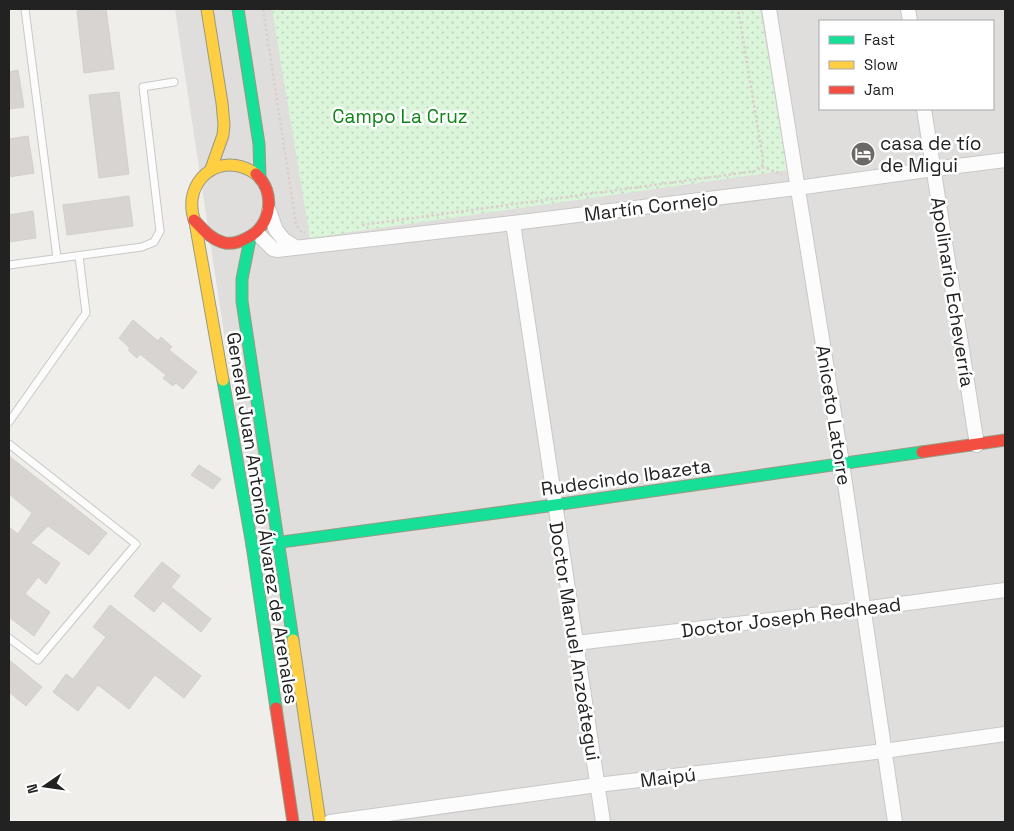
<svg xmlns="http://www.w3.org/2000/svg" width="1014" height="831" font-family="'Space Grotesk',sans-serif">
  <style>
    .residential { fill: #dfdedc; fill-rule: evenodd }
    .park { fill: url(#park-dots) }
    .building { fill: #d7d4d2; stroke: #d3d0cc }
    .lines { fill: none; stroke-linecap: round; stroke-linejoin: round }
    .lane-casing { stroke: #c9c8c7; stroke-width: 9 }
    .street-casing { stroke: #c9c8c7; stroke-width: 16 }
    .fast-casing { stroke: #999a82; stroke-width: 13 }
    .slow-casing { stroke: #999a82; stroke-width: 13 }
    .jam-casing { stroke: #999a82; stroke-width: 13 }
    .path { stroke: #dccecd; stroke-width: 2.5; stroke-dasharray: 2.5 2.5; stroke-linecap: butt }
    .lane { stroke: #fdfcfc; stroke-width: 7 }
    .street { stroke: #fdfcfc; stroke-width: 14 }
    .fast { stroke: #16e098; stroke-width: 11 }
    .slow { stroke: #ffcf43; stroke-width: 11 }
    .jam { stroke: #f24e42; stroke-width: 11 }
    .labels { text-anchor: middle; stroke-width: 5; stroke-linejoin: round; paint-order: stroke }
    .park-label { font-size: 19px; fill: #0c8416; stroke: #fff }
    .poi-label { font-size: 19px; fill: #222; stroke: #fff; text-anchor: start }
    .street-label { font-size: 19px; fill: #222; stroke: #fff }
  </style>
  <defs>
    <pattern id="park-dots" width="8" height="8" patternUnits="userSpaceOnUse" patternTransform="scale(1.25)"><rect width="8" height="8" fill="#daf5da"/><path d="M2 2h.1M6 6h.1" fill="none" stroke="#bbd2bb" stroke-width="1.8" stroke-linecap="round"/></pattern>
  </defs>
  <rect width="100%" height="100%" fill="#f0eeeb"/>
  <path class="residential" d="M 175,9 L 1005,9 L 1005,822 L 298,822 ZM 820,21 L 993,21 L 993,109 L 820,109 Z"/>
  <path class="park" d="M 272,9 L 760,9 L 788,170 L 310,238 Z"/>
  <g class="building">
    <path d="M 95,9 L 106,9 L 114,69 L 84,73 L 77,11 Z"/>
    <path d="M 18,70 L 24,107 L 9,109 L 9,72 Z"/>
    <path d="M 119,92 L 129,174 L 99,178 L 89,95 Z"/>
    <path d="M 28,136 L 34,173 L 9,177 L 9,139 Z"/>
    <path d="M 129,196 L 133,226 L 67,235 L 63,205 Z"/>
    <path d="M 33,211 L 36,238 L 9,242 L 9,215 Z"/>
    <path d="M 133,320 L 158,341 L 161,337 L 172,347 L 169,350 L 197,372 L 183,389 L 176,383 L 173,386 L 163,378 L 166,375 L 140,354 L 137,358 L 128,350 L 130,348 L 119,338 Z"/>
    <path d="M 9,456 L 107,533 L 89,555 L 48,526 L 31,543 L 60,563 L 46,584 L 38,577 L 25,594 L 50,612 L 34,636 L 9,617 L 9,527 L 18,534 L 32,513 L 9,494 Z"/>
    <path d="M 199,465 L 221,479 L 213,489 L 191,475 Z"/>
    <path d="M 162,562 L 180,576 L 171,587 L 211,619 L 201,632 L 163,601 L 154,612 L 134,596 Z"/>
    <path d="M 110,605 L 201,676 L 184,698 L 155,675 L 129,709 L 98,685 L 78,711 L 53,692 L 66,674 L 73,679 L 106,637 L 93,627 Z"/>
    <path d="M 9,660 L 42,687 L 26,706 L 9,692 Z"/>
  </g>
  <g class="lines">
    <defs>
      <g id="lane">
        <path d="M 25,9 L 57,258"/>
        <path d="M 9,265 L 142,247 L 154,242 L 160,231 L 143,87 L 174,82"/>
        <path d="M 9,422 L 86,313 L 79,256"/>
        <path d="M 9,444 L 136,544 L 38,660 L 9,638"/>
      </g>
      <g id="street">
        <path d="M 769,9 L 842,463 L 895,822"/>
        <path d="M 908,9 L 910,21"/>
        <path d="M 924,109 L 977,445"/>
        <path d="M 269,211 L 276,230 L 284,240 L 295,247"/>
        <path d="M 513,223 L 603,822"/>
        <path d="M 257,233 L 273,249 L 277,250 L 513,223 L 797,188 L 934,169 L 1005,160"/>
        <path d="M 576,643 L 863,609 L 1005,590"/>
        <path d="M 330,822 L 597,785 L 884,751 L 1005,734"/>
      </g>
      <g id="fast">
        <path d="M 238,9 L 259,144 L 260,178"/>
        <path d="M 250,239 L 242,279 L 242,301 L 293,640"/>
        <path d="M 223,380 L 252,545 L 276,708"/>
        <path d="M 252,546 L 555,505 L 922,452"/>
      </g>
      <g id="slow">
        <path d="M 207,9 L 222,103 L 224,125 L 223,135 L 211,169"/>
        <path d="M 223,380 L 195,222 C 180,182 220,148 256,174"/>
        <path d="M 293,640 L 320,822"/>
      </g>
      <g id="jam">
        <path d="M 194,220 C 203,229 211,240 225,243 C 232,244 240,242 247,238 C 272,226 276,192 256,174"/>
        <path d="M 922,452 L 1005,440"/>
        <path d="M 276,708 L 293,822"/>
      </g>
    </defs>
    <use href="#lane" class="lane-casing"/>
    <use href="#street" class="street-casing"/>
    <use href="#fast" class="fast-casing"/>
    <use href="#slow" class="slow-casing"/>
    <use href="#jam" class="jam-casing"/>
    <g class="path">
      <path d="M 263,9 L 296,224 L 300,231 L 305,233"/>
      <path d="M 762,167 L 782,174"/>
      <path d="M 362,225 L 756,171 L 762,167 L 763,159 L 738,9"/>
    </g>
    <use href="#lane" class="lane"/>
    <use href="#street" class="street"/>
    <use href="#fast" class="fast"/>
    <use href="#slow" class="slow"/>
    <use href="#jam" class="jam"/>
  </g>
  <defs>
    <symbol id="hotel-disc" viewBox="-11 -11 22 22"><circle r="9.5" fill="#6a6968" stroke="#fff"/><path d="M-6-4.5h1.5V1H6V5H4.5V3h-9V5H-6ZM-4 0a1.8 1.8 0 1 1 3.6 0ZM.5 0V-2.5h3Q6-2.5 6 0Z" fill="#fff"/></symbol>
  </defs>
  <g fill-rule="evenodd">
    <use href="#hotel-disc" x="849" y="140" width="28" height="28"/>
  </g>
  <g class="labels">
    <g class="park-label">
      <text x="400" y="123">Campo La Cruz</text>
    </g>
    <g class="poi-label">
      <text x="880" y="150">casa de tío<tspan x="880" dy="22">de Migui</tspan></text>
    </g>
    <g class="street-label">
      <text transform="translate(651 206) rotate(-7)" y="7">Martín Cornejo</text>
      <text transform="translate(953 292) rotate(81)" y="7">Apolinario Echeverría</text>
      <text transform="translate(834 415) rotate(81)" y="7">Aniceto Latorre</text>
      <text transform="translate(626 477) rotate(-8)" y="7">Rudecindo Ibazeta</text>
      <text transform="translate(263 518) rotate(81)" y="7">General Juan Antonio Álvarez de Arenales</text>
      <text transform="translate(791 617) rotate(-7)" y="7">Doctor Joseph Redhead</text>
      <text transform="translate(575 641) rotate(81)" y="7">Doctor Manuel Anzoátegui</text>
      <text transform="translate(668 777) rotate(-7)" y="7">Maipú</text>
    </g>
  </g>
  <rect width="1014" height="831" fill="none" stroke="#222222" stroke-width="20"/>
  <rect x="819" y="20" width="175" height="90" fill="#ffffff" stroke="#a7a7a7"/>
  <rect x="829" y="36" width="25" height="8" fill="#16e098" stroke="#a7a7a7"/>
  <text x="864" y="45" font-size="15" fill="#222222">Fast</text>
  <rect x="829" y="61" width="25" height="8" fill="#ffcf43" stroke="#a7a7a7"/>
  <text x="864" y="70" font-size="15" fill="#222222">Slow</text>
  <rect x="829" y="86" width="25" height="8" fill="#f24e42" stroke="#a7a7a7"/>
  <text x="864" y="95" font-size="15" fill="#222222">Jam</text>
  <g transform="translate(45 786) rotate(257)" stroke="#ffffff" stroke-width="4" paint-order="stroke">
  <path d="M0-4L9 19L0 12L-9 19Z" fill="#222222"/>
  <text y="-8" font-size="14" font-weight="bold" text-anchor="middle" fill="#222222">N</text>
  </g>
</svg>
